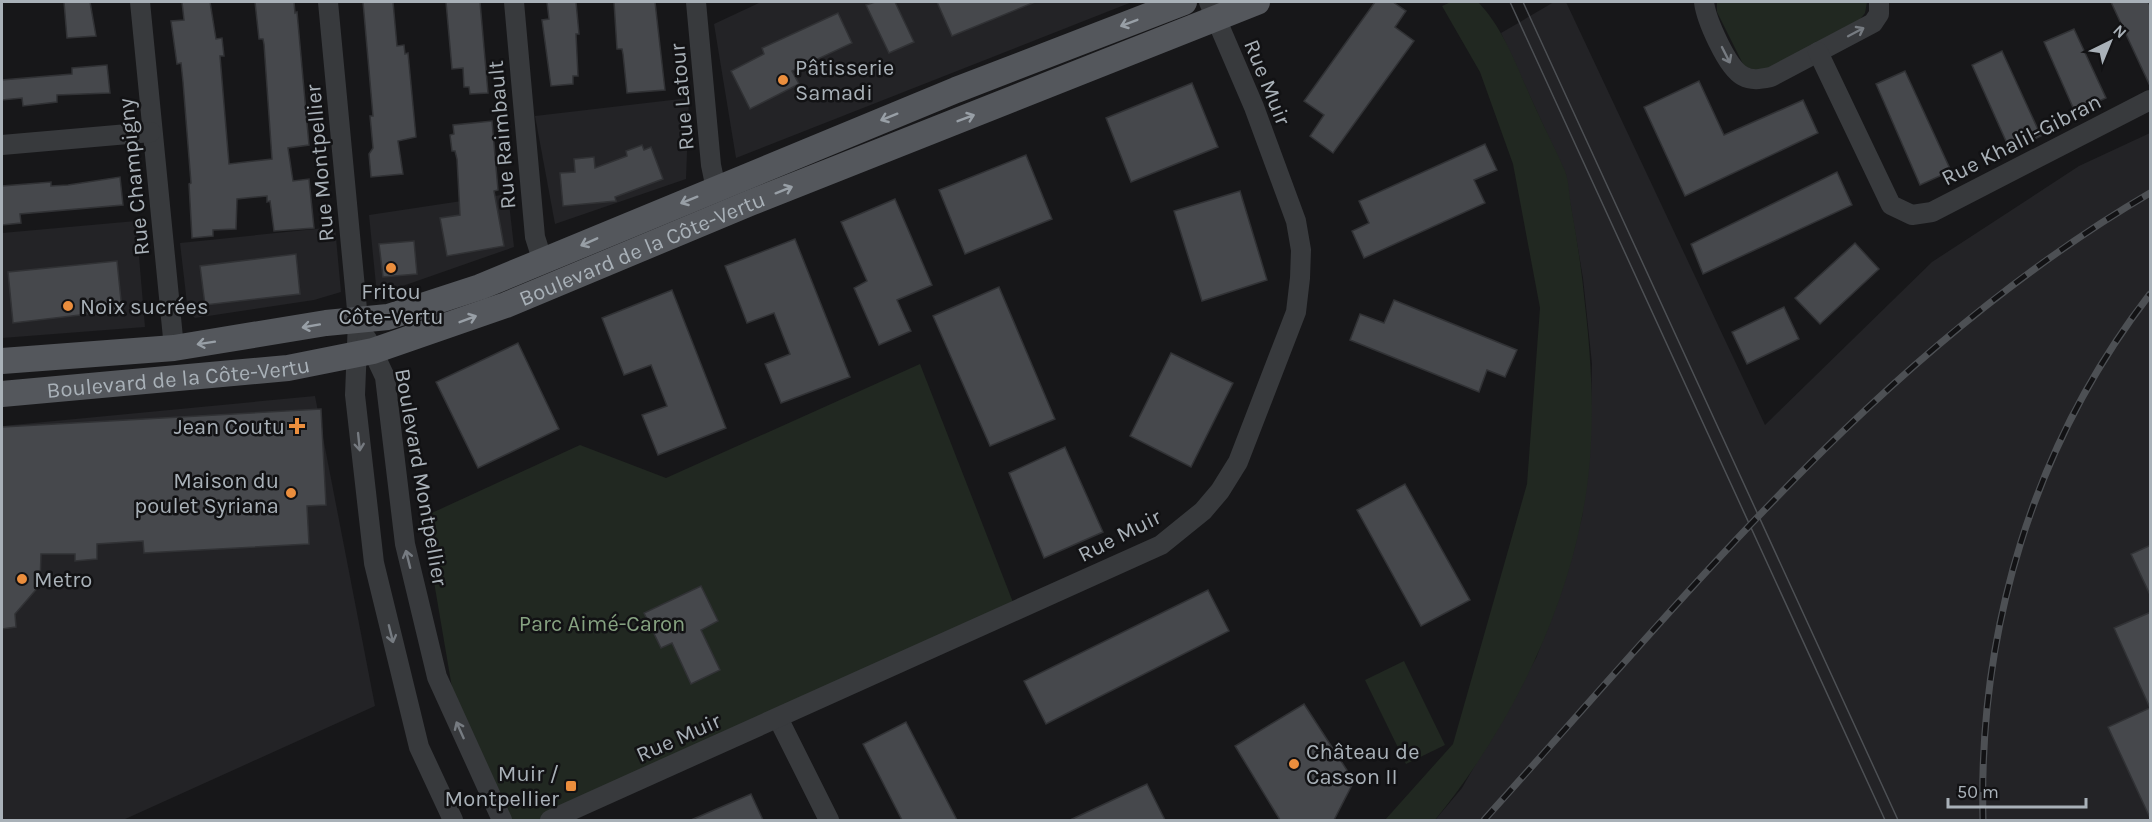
<svg xmlns="http://www.w3.org/2000/svg" width="2152" height="822" font-family="Karla,sans-serif">
  <style>
    .built { fill: #232326 }
    .green { fill: #212821 }
    .building { fill: #46484c; stroke: #313235; stroke-width: 1.5 }
    .lines { fill: none; stroke-linecap: round; stroke-linejoin: round }
    .minor { stroke: #383a3d; stroke-width: 20 }
    .major { stroke: #54575c; stroke-width: 26 }
    .tram { stroke: #4d5054; stroke-width: 1.5 }
    .rail-casing { stroke: #4d5054; stroke-width: 7 }
    .rail { stroke: #121214; stroke-width: 4.5; stroke-dasharray: 14; stroke-linecap: butt }
    .oneway { stroke: #989fa6 }
    .oneway2 { stroke: #767b81 }
    .poi-dot { fill: #eb8e3d; stroke: #121214; stroke-width: 2 }
    .labels { text-anchor: middle; stroke-width: 5; stroke-linejoin: round; paint-order: stroke }
    .poi-label { font-size: 22px; fill: #a9b1b8; stroke: #121214; text-anchor: start }
    .street-label { font-size: 22px; fill: #a9b1b8; stroke: #121214 }
    .park-label { font-size: 22px; fill: #86a281; stroke: #121214 }
  </style>
  <rect width="100%" height="100%" fill="#171719"/>
  <g class="built">
    <path d="M 761,2 L 1132,2 L 736,158 L 714,24 Z"/>
    <path d="M 1554,2 L 1566,2 L 1765,425 L 1932,262 L 2079,166 L 2150,133 L 2150,820 L 1435,820 L 1462,788 L 1536,658 L 1558,601 L 1582,517 L 1590,448 L 1592,364 L 1583,278 L 1565,173 L 1501,33 Z"/>
    <path d="M 689,98 L 686,179 L 555,224 L 535,116 Z"/>
    <path d="M 508,194 L 514,247 L 377,295 L 369,215 Z"/>
    <path d="M 136,221 L 145,327 L 2,338 L 2,233 Z"/>
    <path d="M 335,227 L 341,292 L 314,300 L 195,318 L 188,312 L 180,243 Z"/>
    <path d="M 315,396 L 375,706 L 123,820 L 2,820 L 2,426 Z"/>
  </g>
  <g class="green">
    <path d="M 1451,2 L 1478,2 C 1506,31 1519,73 1536,109 C 1545,129 1556,150 1565,171 C 1569,181 1569,195 1571,206 C 1577,239 1582,272 1585,305 C 1593,374 1596,448 1582,517 C 1560,627 1505,734 1435,820 L 1385,820 L 1453,744 L 1527,484 L 1540,308 L 1513,164 L 1480,72 L 1442,6 Z"/>
    <path d="M 1717,2 L 1867,2 L 1865,13 L 1858,22 L 1775,68 L 1759,72 L 1744,66 L 1717,12 Z"/>
    <path d="M 920,364 L 1016,610 L 550,820 L 502,820 L 459,729 L 423,517 L 580,445 L 666,478 Z"/>
    <path d="M 1404,661 L 1445,745 L 1406,764 L 1365,680 Z"/>
  </g>
  <g class="building">
    <path d="M 64,2 L 90,2 L 96,36 L 67,38 Z"/>
    <path d="M 182,2 L 210,2 L 216,39 L 222,38 L 224,56 L 220,56 L 229,164 L 272,159 L 264,44 L 263,39 L 259,39 L 255,2 L 294,2 L 295,13 L 297,12 L 309,145 L 288,148 L 293,181 L 309,179 L 314,228 L 274,231 L 270,201 L 267,202 L 267,196 L 237,199 L 236,229 L 213,230 L 213,236 L 192,238 L 189,184 L 191,183 L 183,82 L 181,63 L 177,64 L 171,21 L 184,20 Z"/>
    <path d="M 363,2 L 393,2 L 397,46 L 404,45 L 405,54 L 408,53 L 416,137 L 398,141 L 403,174 L 371,177 L 369,154 L 373,148 L 370,116 L 373,116 Z"/>
    <path d="M 446,2 L 480,2 L 488,93 L 470,94 L 469,87 L 464,87 L 463,68 L 452,69 Z"/>
    <path d="M 547,2 L 576,2 L 579,34 L 576,34 L 578,76 L 573,76 L 573,84 L 551,86 L 542,20 L 549,19 Z"/>
    <path d="M 614,2 L 655,2 L 665,90 L 627,93 L 623,54 L 622,49 L 617,49 Z"/>
    <path d="M 875,2 L 895,2 L 914,42 L 889,53 L 866,5 Z"/>
    <path d="M 937,2 L 1035,2 L 952,36 Z"/>
    <path d="M 1375,2 L 1393,2 L 1406,11 L 1395,27 L 1414,41 L 1333,153 L 1310,136 L 1324,115 L 1304,101 Z"/>
    <path d="M 2111,2 L 2148,2 L 2151,7 L 2151,88 Z"/>
    <path d="M 838,13 L 852,43 L 792,71 L 799,84 L 750,109 L 731,71 L 764,54 L 762,48 Z"/>
    <path d="M 2074,29 L 2106,98 L 2075,112 L 2044,42 Z"/>
    <path d="M 2002,51 L 2041,136 L 2010,150 L 1972,65 Z"/>
    <path d="M 107,65 L 110,93 L 57,95 L 57,102 L 23,106 L 22,98 L 2,100 L 2,80 L 72,74 L 72,68 Z"/>
    <path d="M 1905,71 L 1951,171 L 1920,185 L 1876,84 Z"/>
    <path d="M 1699,81 L 1724,135 L 1803,100 L 1818,133 L 1685,196 L 1644,107 Z"/>
    <path d="M 1192,83 L 1218,147 L 1131,182 L 1106,118 Z"/>
    <path d="M 492,121 L 498,190 L 494,191 L 504,246 L 447,256 L 440,218 L 460,215 L 457,159 L 455,151 L 452,151 L 450,135 L 454,134 L 453,125 Z"/>
    <path d="M 1485,144 L 1497,170 L 1474,180 L 1485,203 L 1364,258 L 1352,231 L 1369,223 L 1359,201 Z"/>
    <path d="M 642,145 L 644,150 L 651,147 L 663,179 L 615,197 L 616,201 L 563,206 L 560,173 L 575,172 L 574,159 L 594,157 L 595,168 L 627,156 L 626,151 Z"/>
    <path d="M 1026,155 L 1052,219 L 965,254 L 939,190 Z"/>
    <path d="M 1837,172 L 1852,205 L 1703,274 L 1691,244 Z"/>
    <path d="M 120,177 L 123,205 L 20,214 L 21,223 L 2,225 L 2,186 L 51,182 L 51,186 L 68,185 Z"/>
    <path d="M 1240,191 L 1267,280 L 1202,301 L 1174,211 Z"/>
    <path d="M 895,199 L 932,285 L 897,300 L 911,331 L 879,345 L 854,288 L 867,281 L 841,222 Z"/>
    <path d="M 795,239 L 850,377 L 781,403 L 765,364 L 790,354 L 774,313 L 747,323 L 725,266 Z"/>
    <path d="M 414,241 L 417,274 L 383,277 L 379,244 Z"/>
    <path d="M 1855,243 L 1879,269 L 1820,324 L 1795,298 Z"/>
    <path d="M 296,254 L 300,294 L 205,305 L 200,266 Z"/>
    <path d="M 117,261 L 122,310 L 13,323 L 8,272 Z"/>
    <path d="M 999,287 L 1055,419 L 990,446 L 933,316 Z"/>
    <path d="M 672,290 L 726,428 L 658,455 L 642,415 L 667,406 L 651,365 L 624,375 L 602,318 Z"/>
    <path d="M 1394,300 L 1517,350 L 1505,377 L 1487,370 L 1479,392 L 1350,340 L 1360,314 L 1384,323 Z"/>
    <path d="M 1784,307 L 1799,339 L 1747,364 L 1732,332 Z"/>
    <path d="M 518,343 L 559,429 L 478,468 L 436,382 Z"/>
    <path d="M 1171,353 L 1233,383 L 1191,467 L 1130,436 Z"/>
    <path d="M 321,409 L 326,505 L 307,506 L 309,544 L 144,553 L 143,541 L 97,544 L 97,559 L 75,561 L 75,554 L 41,554 L 40,585 L 15,614 L 16,627 L 2,629 L 2,427 Z"/>
    <path d="M 1065,447 L 1103,532 L 1044,558 L 1009,473 Z"/>
    <path d="M 1405,484 L 1470,600 L 1421,626 L 1357,510 Z"/>
    <path d="M 2151,545 L 2151,597 L 2131,554 Z"/>
    <path d="M 701,586 L 718,621 L 701,630 L 720,670 L 691,684 L 672,643 L 661,648 L 644,613 Z"/>
    <path d="M 1208,590 L 1229,631 L 1046,724 L 1024,681 Z"/>
    <path d="M 2151,612 L 2151,820 L 2108,727 L 2150,708 L 2114,628 Z"/>
    <path d="M 1304,704 L 1354,781 L 1334,820 L 1280,820 L 1235,746 Z"/>
    <path d="M 906,722 L 957,820 L 902,820 L 863,744 Z"/>
    <path d="M 1147,784 L 1165,820 L 1070,820 Z"/>
    <path d="M 751,794 L 763,820 L 691,820 Z"/>
  </g>
  <g class="lines">
    <g class="minor">
      <path d="M 140,2 L 174,348"/>
      <path d="M 328,2 L 358,320 L 355,395 L 374,563 L 419,747 L 453,820"/>
      <path d="M 514,2 L 535,237 L 543,262"/>
      <path d="M 696,2 L 711,165 L 716,189"/>
      <path d="M 1704,2 C 1706,19 1727,68 1743,76 C 1752,81 1761,79 1771,77 L 1873,23 L 1879,14 L 1879,2"/>
      <path d="M 1818,52 L 1891,205 L 1912,215 L 1932,212 L 2150,100"/>
      <path d="M 2,145 L 151,132"/>
      <path d="M 367,339 L 385,377 L 405,544 L 437,677 L 502,820"/>
      <path d="M 778,718 L 829,820"/>
      <path d="M 550,820 L 1161,545 L 1203,511 L 1220,491 L 1238,462 L 1296,312 L 1300,278 L 1301,250 L 1296,221 L 1254,107 L 1209,2"/>
    </g>
    <g class="major">
      <path d="M 2,361 L 174,348 L 326,323 L 388,317 L 480,287 L 956,90 L 1184,2"/>
      <path id="s1" d="M 2,394 L 288,368 L 373,351 L 506,305 L 750,203 L 1257,2"/>
    </g>
    <g class="tram">
      <path d="M 1510,2 L 1885,820"/>
      <path d="M 1523,2 L 1898,820"/>
    </g>
    <defs>
      <g id="rail">
        <path d="M 1484,820 C 1688,594 1883,349 2150,193"/>
        <path d="M 1983,820 C 1978,631 2033,445 2150,294"/>
      </g>
    </defs>
    <use href="#rail" class="rail-casing"/>
    <use href="#rail" class="rail"/>
  </g>
  <defs><path id="oneway-shaft" d="M-6 0H5M1.5-3L5.5 0L1.5 3" fill="none" stroke-width="1.6" stroke-linecap="round" stroke-linejoin="round" transform="scale(1.5)"/></defs>
  <g class="oneway">
    <use href="#oneway-shaft" transform="translate(1129 23) rotate(159)"/>
    <use href="#oneway-shaft" transform="translate(889 117) rotate(158)"/>
    <use href="#oneway-shaft" transform="translate(966 118) rotate(-21)"/>
    <use href="#oneway-shaft" transform="translate(784 190) rotate(-22)"/>
    <use href="#oneway-shaft" transform="translate(689 200) rotate(158)"/>
    <use href="#oneway-shaft" transform="translate(589 242) rotate(156)"/>
    <use href="#oneway-shaft" transform="translate(468 319) rotate(-21)"/>
    <use href="#oneway-shaft" transform="translate(311 326) rotate(170)"/>
    <use href="#oneway-shaft" transform="translate(206 343) rotate(171)"/>
  </g>
  <g class="oneway2">
    <use href="#oneway-shaft" transform="translate(1856 32) rotate(-28)"/>
    <use href="#oneway-shaft" transform="translate(1726 55) rotate(63)"/>
    <use href="#oneway-shaft" transform="translate(359 442) rotate(84)"/>
    <use href="#oneway-shaft" transform="translate(408 559) rotate(-104)"/>
    <use href="#oneway-shaft" transform="translate(391 634) rotate(76)"/>
    <use href="#oneway-shaft" transform="translate(460 730) rotate(-114)"/>
  </g>
  <g class="poi-dot">
    <circle cx="783" cy="80" r="6"/>
    <circle cx="391" cy="268" r="6"/>
    <circle cx="68" cy="306" r="6"/>
    <path d="M294 417h6v6h6v6h-6v6h-6v-6h-6v-6h6z"/>
    <circle cx="291" cy="493" r="6"/>
    <circle cx="22" cy="579" r="6"/>
    <circle cx="1294" cy="764" r="6"/>
    <rect x="565" y="780" width="12" height="12" rx="3"/>
  </g>
  <g class="labels">
    <g class="poi-label">
      <text x="795" y="75">Pâtisserie<tspan x="795" dy="25">Samadi</tspan></text>
      <text x="391" y="299" text-anchor="middle">Fritou<tspan x="391" dy="25">Côte-Vertu</tspan></text>
      <text x="80" y="314">Noix sucrées</text>
      <text x="285" y="434" text-anchor="end">Jean Coutu</text>
      <text x="279" y="488" text-anchor="end">Maison du<tspan x="279" dy="25">poulet Syriana</tspan></text>
      <text x="34" y="587">Metro</text>
      <text x="1306" y="759">Château de<tspan x="1306" dy="25">Casson II</tspan></text>
      <text x="559" y="781" text-anchor="end">Muir /<tspan x="559" dy="25">Montpellier</tspan></text>
    </g>
    <g class="street-label">
      <text transform="translate(1268 82) rotate(68)" y="8">Rue Muir</text>
      <text transform="translate(681 97) rotate(-95)" y="8">Rue Latour</text>
      <text transform="translate(501 135) rotate(-95)" y="8">Rue Raimbault</text>
      <text transform="translate(2021 139) rotate(-27)" y="8">Rue Khalil-Gibran</text>
      <text transform="translate(319 163) rotate(-95)" y="8">Rue Montpellier</text>
      <text transform="translate(133 177) rotate(-96)" y="8">Rue Champigny</text>
      <text dy="8" stroke="none"><textPath href="#s1" startOffset="662">Boulevard de la Côte-Vertu</textPath></text>
      <text dy="8" stroke="none"><textPath href="#s1" startOffset="177">Boulevard de la Côte-Vertu</textPath></text>
      <text transform="translate(422 477) rotate(80)" y="8">Boulevard Montpellier</text>
      <text transform="translate(1119 535) rotate(-27)" y="8">Rue Muir</text>
      <text transform="translate(678 737) rotate(-24)" y="8">Rue Muir</text>
    </g>
    <g class="park-label">
      <text x="602" y="631">Parc Aimé-Caron</text>
    </g>
  </g>
  <rect width="2152" height="822" fill="none" stroke="#a9b1b8" stroke-width="6"/>
  <g transform="translate(2110 42) rotate(43)" stroke="#121214" stroke-width="4.5" paint-order="stroke">
  <path d="M0-4.5L10 22L0 15L-10 22Z" fill="#a9b1b8"/>
  <text y="-9" font-size="16" font-weight="bold" text-anchor="middle" fill="#a9b1b8">N</text>
  </g>
  <path d="M1948 798v9h138v-9" fill="none" stroke="#a9b1b8" stroke-width="3"/>
  <text x="1957" y="798" font-size="18" fill="#a9b1b8" stroke="#121214" stroke-width="4.5" paint-order="stroke">50 m</text>
</svg>
